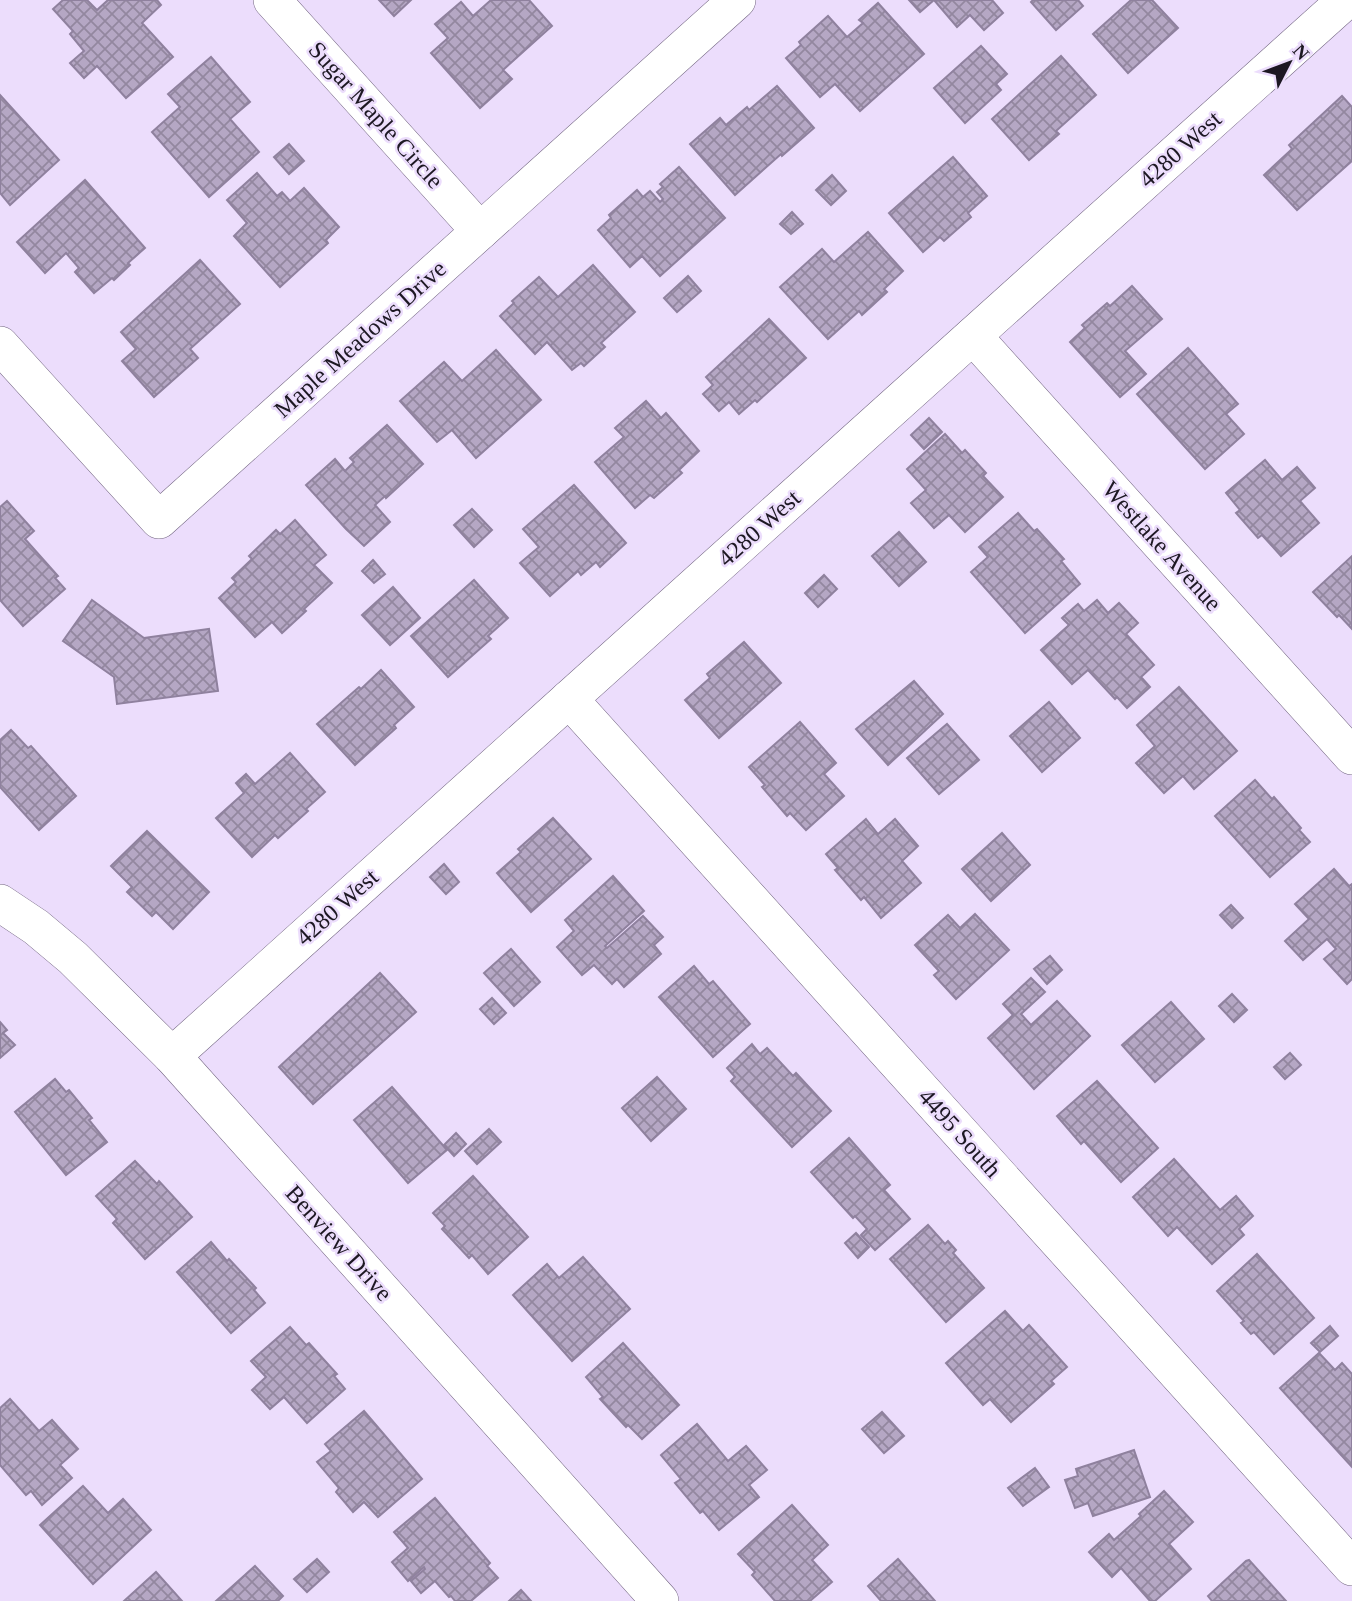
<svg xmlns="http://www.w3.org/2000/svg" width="1352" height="1601" font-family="Georgia,serif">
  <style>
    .building { fill: url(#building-cross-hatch); stroke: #8f819e; stroke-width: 2 }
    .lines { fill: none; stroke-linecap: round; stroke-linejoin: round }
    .street-casing { stroke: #726580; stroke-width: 38 }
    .street { stroke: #fff; stroke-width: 37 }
    .labels { text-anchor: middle; stroke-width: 5; stroke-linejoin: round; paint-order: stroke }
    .street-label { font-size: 24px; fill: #1d1823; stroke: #ecddfc }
  </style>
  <defs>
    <pattern id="building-cross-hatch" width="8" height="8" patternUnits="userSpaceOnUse" patternTransform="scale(1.75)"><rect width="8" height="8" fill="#b5a7c4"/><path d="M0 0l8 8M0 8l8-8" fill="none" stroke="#93879f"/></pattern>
  </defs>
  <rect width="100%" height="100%" fill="#ecddfc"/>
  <g class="building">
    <polygon points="63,0 87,0 97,10 108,0 157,0 161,5 142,23 173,57 126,98 97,66 84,78 70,63 84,51 70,34 73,31 53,9"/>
    <polygon points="379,0 411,0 394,16"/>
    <polygon points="491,0 529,0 552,26 503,70 512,79 480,108 431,53 448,38 435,24 461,2 473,16"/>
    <polygon points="909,0 992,0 1003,13 984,30 970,15 957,27 934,0 920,12"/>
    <polygon points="1033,0 1078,0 1083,6 1056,30 1031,2"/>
    <polygon points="1131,0 1152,0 1178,28 1128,73 1093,34"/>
    <polygon points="878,3 924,54 860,111 835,84 820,97 786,58 801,45 799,42 828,16 847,37 863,23 859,20"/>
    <polygon points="981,46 1007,74 996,84 1001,90 965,123 934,88"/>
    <polygon points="1061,56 1096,95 1056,131 1059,134 1029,160 992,119"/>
    <polygon points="211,57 250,102 230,119 259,152 209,197 152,132 180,107 168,94"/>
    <polygon points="777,86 814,128 782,156 781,154 735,195 690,144 720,118 726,125 747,107 749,110"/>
    <polygon points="0,95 59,160 10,205 0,193"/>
    <polygon points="1342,96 1352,107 1352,161 1297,210 1264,175 1292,149 1289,145"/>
    <polygon points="289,144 304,161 289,174 274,157"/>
    <polygon points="953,157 987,196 968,213 971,217 944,241 940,237 923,252 889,213"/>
    <polygon points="679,167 725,218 660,276 642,256 630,267 598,230 611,218 609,215 637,190 643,197 650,191 660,202 663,199 657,192 663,187 660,184"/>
    <polygon points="257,173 277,196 282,192 290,201 304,188 339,227 326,240 328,243 280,287 234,236 247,223 227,200"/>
    <polygon points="832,175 846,191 831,205 816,190"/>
    <polygon points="85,180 145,248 128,263 130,265 114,280 112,278 94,293 75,272 79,268 66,253 45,273 17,242"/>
    <polygon points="792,212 803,224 791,234 780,224"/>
    <polygon points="868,232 903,271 884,289 887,292 862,315 859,311 828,339 780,287 822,249 834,262"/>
    <polygon points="200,260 240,304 190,349 198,358 154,397 122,361 136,349 121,332"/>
    <polygon points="593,265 635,312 601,343 605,347 584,366 581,363 572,370 547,342 535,354 500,316 514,303 512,301 539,277 558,297"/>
    <polygon points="688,276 701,291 677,312 664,298"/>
    <polygon points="1132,286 1162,319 1125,351 1146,374 1120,397 1070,342 1085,328 1082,325 1107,303 1110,306"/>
    <polygon points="769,319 806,358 757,402 755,400 739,414 729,402 719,411 703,394 713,385 706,377"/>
    <polygon points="1188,348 1238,404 1226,414 1244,434 1205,469 1137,394"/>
    <polygon points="496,350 541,400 476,458 452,430 437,442 400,401 444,362 462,381"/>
    <polygon points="646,401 661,418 666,413 699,451 679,470 682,473 654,498 650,495 635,508 595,462 624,437 615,428"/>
    <polygon points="929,418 942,432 924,449 911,435"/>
    <polygon points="387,425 423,464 386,498 385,496 375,505 390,522 364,546 346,529 306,485 335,459 345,471 354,462 350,458"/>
    <polygon points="945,434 962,453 965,450 986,473 983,476 1003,497 965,532 949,515 934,528 911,503 926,490 907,469"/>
    <polygon points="1265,460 1282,480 1297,467 1315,488 1300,501 1319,523 1281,556 1262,535 1258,538 1236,513 1240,510 1226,493"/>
    <polygon points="574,485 626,543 600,567 596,562 581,575 578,571 550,596 520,563 539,547 523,529"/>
    <polygon points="7,501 34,531 25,539 58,576 55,578 65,589 23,626 0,600 0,507"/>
    <polygon points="472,509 492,530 474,547 454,525"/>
    <polygon points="1018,513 1034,531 1037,529 1064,559 1061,561 1080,584 1025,633 971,572 988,557 979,547"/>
    <polygon points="295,520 326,555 314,565 332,583 304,609 306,611 282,633 272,622 255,637 219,598 236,582 232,578 252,559 249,556 276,530 280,534"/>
    <polygon points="899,532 926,562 899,586 872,556"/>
    <polygon points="1352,556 1352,629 1339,615 1337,617 1313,592"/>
    <polygon points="373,560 385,574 374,583 362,571"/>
    <polygon points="824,575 837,589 818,607 805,593"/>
    <polygon points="474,580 508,618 488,636 491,639 448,677 411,636"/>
    <polygon points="393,587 420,618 390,645 362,615"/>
    <polygon points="92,600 144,638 209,629 218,691 117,704 114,677 63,641"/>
    <polygon points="1097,600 1108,613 1119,603 1138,623 1126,634 1154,665 1141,677 1150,687 1127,708 1117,697 1115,699 1088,670 1072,684 1041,650 1069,625 1062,618 1078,604 1084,611"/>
    <polygon points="744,642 781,683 719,738 685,700 710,678 707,674"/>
    <polygon points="381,670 414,707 394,725 396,728 355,765 317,724 359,687 361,689"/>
    <polygon points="914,681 943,714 888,765 856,729"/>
    <polygon points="1179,687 1237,751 1194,789 1183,776 1164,793 1136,763 1155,746 1137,725"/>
    <polygon points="1049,702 1080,738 1042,772 1010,736"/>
    <polygon points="800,722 836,763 824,774 844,796 806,830 790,813 787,816 762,787 765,785 749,767"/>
    <polygon points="947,724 979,760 939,794 907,758"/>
    <polygon points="11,730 28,748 31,746 76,796 39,830 0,787 0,740"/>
    <polygon points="290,753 325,792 306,809 308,811 278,838 275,835 252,857 216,818 244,793 236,783 246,774 255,784"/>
    <polygon points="1255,780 1272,799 1274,797 1301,828 1299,830 1310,842 1270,877 1215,816"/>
    <polygon points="553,818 591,859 531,912 497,873 521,852 518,849"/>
    <polygon points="866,819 878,834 895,819 918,846 902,861 921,883 881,918 864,897 861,900 835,870 838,868 826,854"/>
    <polygon points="147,831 209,892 173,929 156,912 152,916 127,892 132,887 111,866"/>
    <polygon points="1002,833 1030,865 991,901 962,869"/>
    <polygon points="444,864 459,882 446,894 430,877"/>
    <polygon points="1334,869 1349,886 1352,884 1352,979 1347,984 1324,959 1336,949 1327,939 1303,960 1285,941 1309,919 1295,904"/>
    <polygon points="613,876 644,911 605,946 607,948 643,916 663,937 654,945 661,954 624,987 617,979 612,984 594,965 582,975 557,947 574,931 565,920"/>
    <polygon points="1231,905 1243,918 1232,928 1220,915"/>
    <polygon points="975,914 1009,950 956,999 934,975 939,971 915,945 948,915 960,928"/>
    <polygon points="511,949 540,982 514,1006 484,973"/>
    <polygon points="1050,956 1062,970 1047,984 1034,969"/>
    <polygon points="694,966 709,984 713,981 750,1024 713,1057 659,997"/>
    <polygon points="380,973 416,1012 313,1104 279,1067"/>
    <polygon points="1031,978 1045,992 1021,1014 1031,1025 1057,1001 1090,1036 1034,1089 988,1038 1013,1015 1003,1004"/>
    <polygon points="1232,994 1247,1010 1234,1022 1219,1006"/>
    <polygon points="492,998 506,1013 494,1024 480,1009"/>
    <polygon points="1171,1002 1204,1039 1155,1082 1122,1045"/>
    <polygon points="0,1022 7,1030 3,1033 15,1045 0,1058"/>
    <polygon points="752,1044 760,1054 767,1048 793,1076 796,1073 831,1111 792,1147 731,1081 735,1077 727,1068"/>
    <polygon points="1290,1053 1301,1065 1285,1079 1274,1067"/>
    <polygon points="657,1077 686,1109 651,1141 622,1108"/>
    <polygon points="55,1079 66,1092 69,1090 92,1118 89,1120 107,1142 66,1175 15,1112"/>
    <polygon points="1097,1081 1158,1148 1121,1182 1084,1141 1081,1144 1057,1116"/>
    <polygon points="392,1087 447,1150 408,1183 354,1120"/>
    <polygon points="489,1129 501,1142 477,1164 465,1151"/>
    <polygon points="456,1133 466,1144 454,1156 444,1145"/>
    <polygon points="849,1138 890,1185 884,1190 910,1219 875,1250 861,1235 867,1229 855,1216 853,1218 811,1172"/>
    <polygon points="1174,1159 1220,1210 1236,1196 1253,1216 1239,1229 1244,1235 1212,1264 1177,1227 1168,1236 1133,1197"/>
    <polygon points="135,1161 157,1184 159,1181 192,1217 145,1259 113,1223 117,1219 96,1196"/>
    <polygon points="473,1176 528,1237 488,1274 472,1255 469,1258 442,1229 445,1226 433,1213"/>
    <polygon points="928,1225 945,1244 948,1241 956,1250 953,1253 984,1288 946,1322 890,1259"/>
    <polygon points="856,1233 869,1247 858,1258 845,1243"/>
    <polygon points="211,1242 227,1261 229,1259 256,1288 254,1290 265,1303 231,1333 177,1272"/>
    <polygon points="1257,1254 1314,1318 1274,1354 1254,1332 1251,1334 1241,1323 1244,1321 1217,1291"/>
    <polygon points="583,1257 630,1309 572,1361 513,1295 547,1264 559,1278"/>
    <polygon points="1005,1311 1023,1331 1029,1325 1067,1367 1051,1381 1054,1384 1011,1422 990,1399 983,1405 946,1363"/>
    <polygon points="1330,1326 1338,1336 1320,1352 1311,1343"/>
    <polygon points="290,1327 306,1345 309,1343 337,1374 334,1376 345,1389 307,1423 284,1397 270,1409 252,1390 266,1377 251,1361"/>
    <polygon points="623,1343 679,1405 642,1439 628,1425 626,1427 600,1399 603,1397 586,1377"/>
    <polygon points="1319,1353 1335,1370 1342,1363 1352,1374 1352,1467 1280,1388"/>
    <polygon points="10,1399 39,1431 52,1420 78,1449 60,1465 72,1478 42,1505 31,1491 26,1495 0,1465 0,1408"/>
    <polygon points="364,1411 422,1479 378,1517 364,1502 353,1512 336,1492 339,1488 317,1462 331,1451 325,1444"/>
    <polygon points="882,1412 904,1436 884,1453 862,1429"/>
    <polygon points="697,1424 728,1461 746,1446 767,1470 749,1485 759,1497 719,1530 703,1511 700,1513 675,1483 681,1479 661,1455"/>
    <polygon points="1134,1450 1150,1497 1093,1516 1088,1503 1075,1508 1065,1480 1078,1476 1076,1469"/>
    <polygon points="1035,1468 1049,1487 1023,1506 1008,1488"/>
    <polygon points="83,1486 108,1513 123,1499 151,1530 93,1584 40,1525"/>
    <polygon points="1164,1491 1193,1522 1169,1544 1191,1569 1155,1601 1150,1601 1121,1568 1112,1577 1089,1552 1109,1534 1114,1540 1141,1516 1139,1514"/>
    <polygon points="435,1498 490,1563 487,1566 498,1578 471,1601 455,1601 451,1596 449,1597 435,1581 421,1593 411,1581 425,1569 424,1567 408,1581 392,1562 408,1548 394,1532"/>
    <polygon points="792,1505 828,1545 812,1560 832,1582 810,1601 775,1601 752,1575 755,1572 738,1554"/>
    <polygon points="317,1559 329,1572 307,1592 294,1579"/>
    <polygon points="898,1559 935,1601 881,1601 868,1586"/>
    <polygon points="1249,1560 1286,1601 1212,1601 1208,1596 1246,1561"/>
    <polygon points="255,1566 283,1596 278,1601 216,1601"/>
    <polygon points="156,1572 182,1601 124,1601"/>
    <polygon points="521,1590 531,1601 509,1601"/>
  </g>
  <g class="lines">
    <defs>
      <g id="street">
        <polyline points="272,0 480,231"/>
        <polyline points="973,336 1352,756"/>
        <polyline points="0,345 159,520 737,0"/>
        <polyline points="569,699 1352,1567"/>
        <polyline points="0,903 36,927 73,958 172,1056 660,1601"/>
        <polyline points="172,1056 1346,0"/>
      </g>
    </defs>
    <use href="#street" class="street-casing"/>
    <use href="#street" class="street"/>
  </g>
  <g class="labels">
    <g class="street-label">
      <text transform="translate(376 115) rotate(48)" y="8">Sugar Maple Circle</text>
      <text transform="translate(1180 149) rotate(-42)" y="8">4280 West</text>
      <text transform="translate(360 339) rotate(-42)" y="8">Maple Meadows Drive</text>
      <text transform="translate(759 528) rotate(-42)" y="8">4280 West</text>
      <text transform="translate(1162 546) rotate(48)" y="8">Westlake Avenue</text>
      <text transform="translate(337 907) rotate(-42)" y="8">4280 West</text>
      <text transform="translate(960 1133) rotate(48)" y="8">4495 South</text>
      <text transform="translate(339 1243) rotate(48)" y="8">Benview Drive</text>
    </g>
  </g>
  <g transform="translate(1289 63) rotate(48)" stroke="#ecddfc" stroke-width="5" paint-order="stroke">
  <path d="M0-5L12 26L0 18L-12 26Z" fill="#1d1823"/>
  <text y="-10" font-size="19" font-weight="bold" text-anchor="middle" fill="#1d1823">N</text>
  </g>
</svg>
